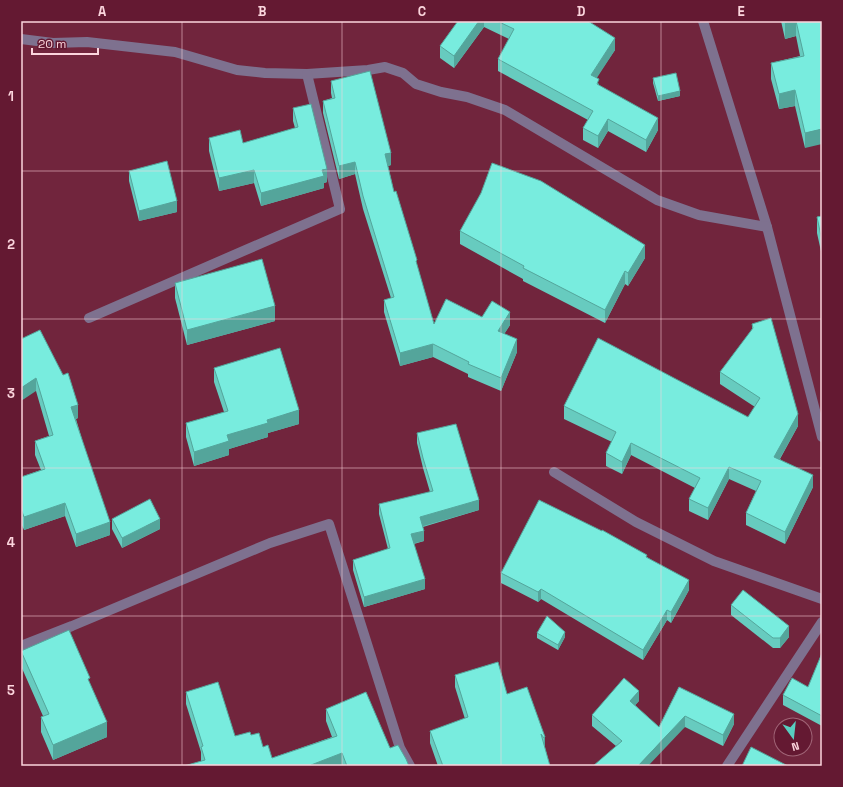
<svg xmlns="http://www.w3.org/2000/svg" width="843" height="787" font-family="'Space Grotesk',sans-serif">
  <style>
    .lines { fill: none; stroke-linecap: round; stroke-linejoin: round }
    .minor { stroke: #7e718f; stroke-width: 10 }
    .wall { fill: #67cbbf }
    .shaded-wall { fill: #54a59b }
    .building { fill: #78ecde; stroke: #54a59b }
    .grid { fill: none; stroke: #fbd5dd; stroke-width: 1; stroke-opacity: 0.55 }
    .neatline { fill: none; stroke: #fbd5dd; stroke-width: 1.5 }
    .grid-label { font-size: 13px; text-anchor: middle; font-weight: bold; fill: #fbd5dd }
  </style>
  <rect width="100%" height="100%" fill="#71253d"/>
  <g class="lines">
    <g class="minor">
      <polyline points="703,21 767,227 822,437"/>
      <polyline points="21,39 53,43 87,42 175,52 237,70 265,73 307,74 368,70 385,67 403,73 416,84 441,92 467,97 505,110 657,200 699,215 767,227"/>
      <polyline points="89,318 340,209 307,74"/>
      <polyline points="554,472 636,522 714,561 822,599"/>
      <polyline points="21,646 72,626 270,543 329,524 400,748 410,766"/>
      <polyline points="727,766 822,622"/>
    </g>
  </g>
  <g class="wall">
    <polygon points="458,21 588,21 615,50 596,78 599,85 658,130 646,152 608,131 598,148 583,140 583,128 588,120 498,71 498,59 509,39 484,27 454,68 440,58 440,46"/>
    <polygon points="781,21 822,21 805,148 795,106 779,109 771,79 771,63 800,56 796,36 785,39"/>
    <polygon points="653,78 680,96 658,101 653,83"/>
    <polygon points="331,81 391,165 388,166 394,192 417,266 434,324 482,317 510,325 504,334 517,352 501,391 468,377 468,374 433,357 400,366 384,312 384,300 391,298 363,209 355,174 339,179 323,113 323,101 332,98 331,93"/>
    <polygon points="293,108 327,182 324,183 324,188 261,206 254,183 219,191 209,151 209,138 243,143 295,128 293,121"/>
    <polygon points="129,171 177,212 139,221 129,181"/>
    <polygon points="822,216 822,256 817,233 817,217"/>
    <polygon points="460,231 645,258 628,286 625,284 605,323 523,281 523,279 460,244"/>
    <polygon points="175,283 275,321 187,345 175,298"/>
    <polygon points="752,324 798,426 780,459 813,487 785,544 746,525 746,513 756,491 729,479 708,520 689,511 689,499 695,488 631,455 622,474 606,466 606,453 612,442 564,419 564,406 748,417 755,407 720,384 720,372 752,330"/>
    <polygon points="21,339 78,418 76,419 110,535 76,547 65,516 24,530 21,523 21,477 41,470 35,455 35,441 49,436"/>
    <polygon points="214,368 299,424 268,433 268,437 229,449 229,455 194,466 186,437 186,423 224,412 214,382"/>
    <polygon points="417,433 479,510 423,527 424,541 414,544 425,589 364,607 353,570 353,560 388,549 379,514 379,504 430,492 423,468 417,443"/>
    <polygon points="112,519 160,529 122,548 112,529"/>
    <polygon points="647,557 689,590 671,623 667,620 643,660 541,599 538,602 501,583 501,573"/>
    <polygon points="731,605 789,637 780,648 773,648 731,615"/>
    <polygon points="537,633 565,637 558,650 537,638"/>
    <polygon points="21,651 90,684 107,737 53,760 41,732 41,717 43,716 21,666"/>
    <polygon points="822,653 822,726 783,705 783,695 808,687"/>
    <polygon points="455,675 507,694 545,737 545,748 550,766 438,766 430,743 430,731 465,719 455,687"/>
    <polygon points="679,687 734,724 723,746 685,727 616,746 592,726 592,715 639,701 635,705 659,727"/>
    <polygon points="186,692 235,736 251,735 263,747 272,758 332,737 326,721 326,709 390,748 409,766 342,766 201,761 201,752 186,704"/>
  </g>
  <g class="shaded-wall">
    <polygon points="479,21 484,21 484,27 454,68 454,56"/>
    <polygon points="796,21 796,36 785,39 785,23"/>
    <polygon points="615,38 615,50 591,87 591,75"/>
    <polygon points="795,90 795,106 779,109 779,94"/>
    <polygon points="680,91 680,96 658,101 658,96"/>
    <polygon points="658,118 658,130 646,152 646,140"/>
    <polygon points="608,119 608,131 598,148 598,136"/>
    <polygon points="822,129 822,144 805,148 805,133"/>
    <polygon points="391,153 391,165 385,167 385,154"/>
    <polygon points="355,162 355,174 339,179 339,166"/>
    <polygon points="327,169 327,182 324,183 324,188 261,206 261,193"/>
    <polygon points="254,170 254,183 219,191 219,178"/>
    <polygon points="177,201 177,212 139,221 139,211"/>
    <polygon points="645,245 645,258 628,286 628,273"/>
    <polygon points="625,271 625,284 605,323 605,310"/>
    <polygon points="275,306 275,321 187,345 187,330"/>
    <polygon points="510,312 510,325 498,344 498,331"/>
    <polygon points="517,339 517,352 501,391 501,378"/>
    <polygon points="433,344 433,357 400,366 400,353"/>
    <polygon points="36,378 36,391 21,401 21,388"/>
    <polygon points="78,405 78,418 71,420 71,407"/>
    <polygon points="299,410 299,424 268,433 268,437 229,449 229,455 194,466 194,452 227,435 267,420"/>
    <polygon points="798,414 798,426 774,469 774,457"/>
    <polygon points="631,443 631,455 622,474 622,462"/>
    <polygon points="729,467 729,479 708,520 708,508"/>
    <polygon points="813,475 813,487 785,544 785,532"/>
    <polygon points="479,500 479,510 420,527 420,517"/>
    <polygon points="65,503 65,516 24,530 24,517"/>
    <polygon points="160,519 160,529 122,548 122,538"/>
    <polygon points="110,522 110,535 76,547 76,534"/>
    <polygon points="424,531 424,541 411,544 411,534"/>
    <polygon points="425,579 425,589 364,607 364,597"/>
    <polygon points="689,580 689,590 671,623 671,612"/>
    <polygon points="541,589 541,599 538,602 538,592"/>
    <polygon points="667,610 667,620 643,660 643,650"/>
    <polygon points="789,626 789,637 780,648 780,638"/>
    <polygon points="565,632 565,637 558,650 558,645"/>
    <polygon points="639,691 639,701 630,711 630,701"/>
    <polygon points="734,714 734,724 723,746 723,735"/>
    <polygon points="685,716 685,727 648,766 638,766"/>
    <polygon points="107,722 107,737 53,760 53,745"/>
    <polygon points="545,737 545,749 544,750 544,738"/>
    <polygon points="342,753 342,766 311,766 311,765"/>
  </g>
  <g class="building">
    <polygon points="458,21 479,21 454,56 440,46"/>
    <polygon points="497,21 588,21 615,38 591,75 599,79 597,84 658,118 646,140 608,119 598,136 583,128 593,111 498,59 514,29"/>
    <polygon points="784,21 795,21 785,23"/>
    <polygon points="796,21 822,21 822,129 805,133 795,90 779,94 771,63 804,56"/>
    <polygon points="370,71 391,153 385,154 394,192 396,191 417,260 416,261 434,324 446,299 482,317 492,301 510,312 498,331 517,339 501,378 468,364 469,362 433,344 400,353 384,300 394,297 363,196 355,162 339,166 323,101 335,98 331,81"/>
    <polygon points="676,73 680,91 658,96 653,78"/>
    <polygon points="311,104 327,169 322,170 324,176 261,193 254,170 219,178 209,138 240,130 243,143 298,127 293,108"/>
    <polygon points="167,161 177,201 139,211 129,171"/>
    <polygon points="492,163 541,181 645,245 628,273 625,271 605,310 523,268 524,266 460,231 481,193"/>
    <polygon points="822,216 822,241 817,217"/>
    <polygon points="262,259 275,306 187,330 175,283"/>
    <polygon points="771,318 798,414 774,457 813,475 785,532 746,513 761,481 729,467 708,508 689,499 700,478 631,443 622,462 606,453 616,432 564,406 598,338 748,417 760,398 720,372 753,328 752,324"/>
    <polygon points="40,330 63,375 68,373 78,405 71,407 110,522 76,534 65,503 24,517 21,509 21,477 45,469 35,441 53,435 36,378 21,388 21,339"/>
    <polygon points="280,348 299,410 267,420 268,423 227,435 229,441 194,452 186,423 228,411 214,368"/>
    <polygon points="456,424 479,500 420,517 424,531 411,534 425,579 364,597 353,560 390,548 379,504 433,491 423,458 417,433"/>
    <polygon points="150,499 160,519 122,538 112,519"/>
    <polygon points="539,500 602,531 602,530 647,555 646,557 689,580 671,612 667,610 643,650 541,589 538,592 501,573"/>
    <polygon points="743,590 789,626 780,638 773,638 731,605"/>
    <polygon points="547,616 565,632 558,645 537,633"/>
    <polygon points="69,630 90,678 88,679 107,722 53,745 41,717 49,714 21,651"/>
    <polygon points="822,653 822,716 783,695 792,678 808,687"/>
    <polygon points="498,662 507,694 527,687 545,737 544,738 541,734 550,766 443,766 430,731 468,717 455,675"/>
    <polygon points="624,678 639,691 630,701 659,727 679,687 734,714 723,735 685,716 638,766 593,766 622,741 592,715"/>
    <polygon points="218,682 235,736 250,732 251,735 259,733 263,747 268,745 272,758 337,736 326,709 366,692 390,748 398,745 406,759 409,766 347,766 342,753 311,765 311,766 184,766 205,760 201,747 203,746 186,692"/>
    <polygon points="751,747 788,766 742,766"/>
  </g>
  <path class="grid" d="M182 21V766M342 21V766M501 21V766M661 21V766M21 171H822M21 319H822M21 468H822M21 616H822"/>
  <rect width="843" height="787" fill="none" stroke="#641932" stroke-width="44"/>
  <g transform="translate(793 737) rotate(165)"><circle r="19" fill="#641932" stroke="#a06476"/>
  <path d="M0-3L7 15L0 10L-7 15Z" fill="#58cec0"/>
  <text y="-6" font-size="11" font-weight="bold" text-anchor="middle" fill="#fbd5dd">N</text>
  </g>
  <path d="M32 48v6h66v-6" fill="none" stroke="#fbd5dd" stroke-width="2"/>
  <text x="38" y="48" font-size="12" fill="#fbd5dd" stroke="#641932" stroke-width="3" paint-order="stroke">20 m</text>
  <rect x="22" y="22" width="799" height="743" class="neatline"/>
  <g class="grid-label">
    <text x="102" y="16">A</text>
    <text x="262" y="16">B</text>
    <text x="422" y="16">C</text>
    <text x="581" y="16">D</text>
    <text x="741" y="16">E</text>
    <text x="11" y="101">1</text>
    <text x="11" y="249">2</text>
    <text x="11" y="398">3</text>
    <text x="11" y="547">4</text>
    <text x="11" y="695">5</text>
  </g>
</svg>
